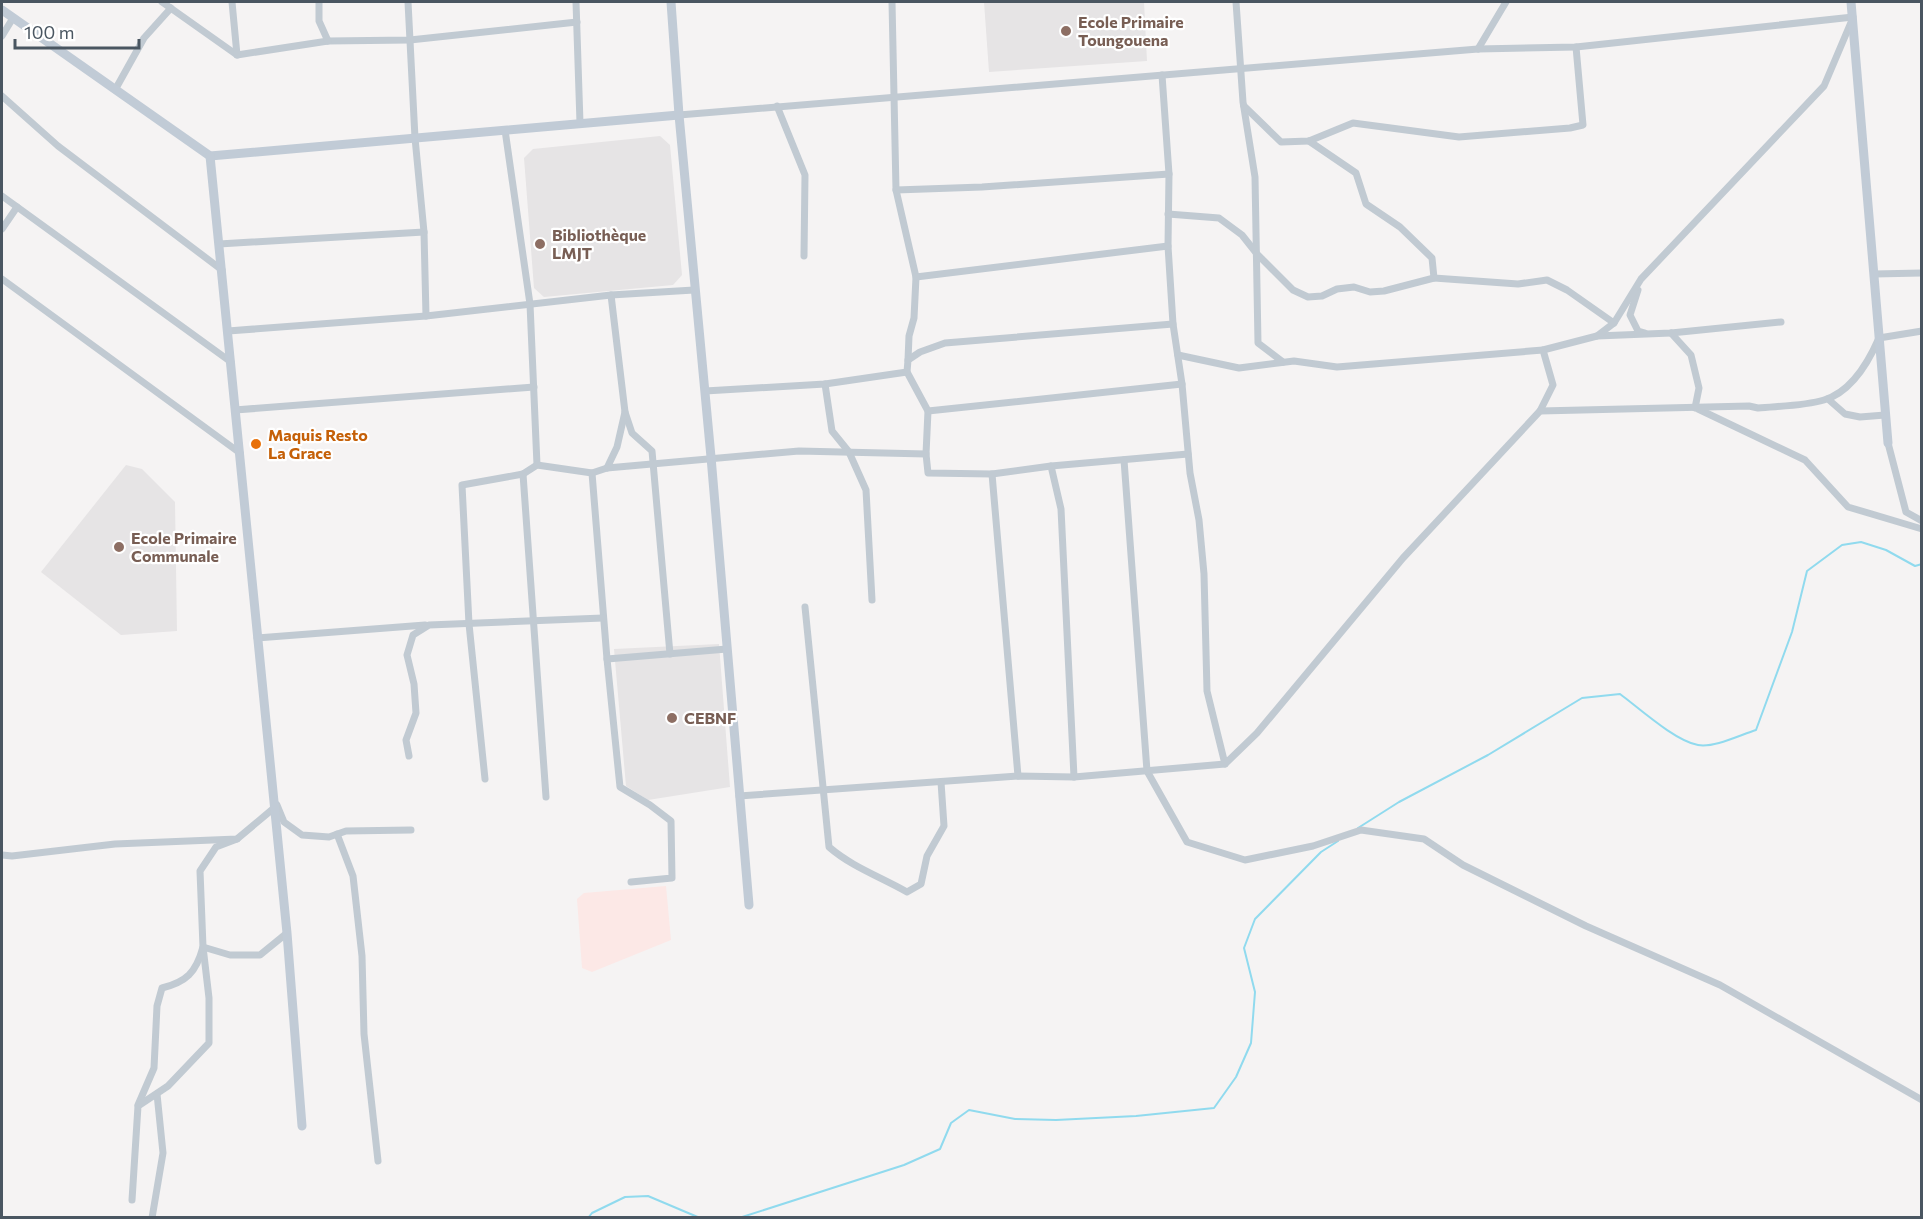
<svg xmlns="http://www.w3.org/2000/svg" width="1923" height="1219" font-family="Commissioner,sans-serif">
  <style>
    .education { fill: #e6e4e5 }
    .medical { fill: #fce8e6 }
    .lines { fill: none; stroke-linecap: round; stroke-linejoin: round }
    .stream { stroke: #90daee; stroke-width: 2 }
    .street { stroke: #c1cad2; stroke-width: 7 }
    .secondary { stroke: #c1cbd6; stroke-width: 9 }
    .education-dot { fill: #8d6e63; stroke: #fff; stroke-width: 2 }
    .food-dot { fill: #e8710a; stroke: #fff; stroke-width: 2 }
    .labels { text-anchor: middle; stroke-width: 4.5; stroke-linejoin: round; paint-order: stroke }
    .education-label { font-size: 16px; font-weight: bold; fill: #785e54; stroke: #fff; text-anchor: start }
    .food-label { font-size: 16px; font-weight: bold; fill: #c56008; stroke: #fff; text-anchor: start }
  </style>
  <rect width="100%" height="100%" fill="#f5f3f3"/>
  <g class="education">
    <polygon points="984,2 1144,2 1147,61 989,72"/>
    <polygon points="660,136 670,145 682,275 673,285 544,297 534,288 524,158 533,149"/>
    <polygon points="126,465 142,469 175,502 177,631 121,635 41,572"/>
    <polygon points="719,644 730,787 648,800 626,786 614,649"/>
  </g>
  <polygon class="medical" points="666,886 671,940 592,972 582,968 577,899 584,893"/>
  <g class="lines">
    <g class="stream">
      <path d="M1358 828 1399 802 1488 755 1582 698 1620 694C1639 708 1675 741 1698 745 1714 748 1740 735 1756 730L1792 632 1807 571 1842 545 1861 542 1886 550 1915 566 1922 564"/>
      <polyline points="588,1218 592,1213 625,1197 648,1196 700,1218"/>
      <polyline points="739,1218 904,1165 940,1149 951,1123 969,1110 1015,1119 1056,1120 1136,1116 1214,1108 1236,1077 1251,1043 1255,992 1244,948 1255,919 1321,852 1338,841"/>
    </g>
    <g class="street">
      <polyline points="162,2 237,55 328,41 410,40 577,22"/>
      <polyline points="232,2 237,55"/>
      <polyline points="319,2 319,21 328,41"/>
      <polyline points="408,2 415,138 424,232 426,316"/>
      <polyline points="576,2 580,123"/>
      <polyline points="892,2 896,190 916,277 914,318 909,336 908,360"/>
      <polyline points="1236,2 1243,102 1255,177 1258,343 1283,362"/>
      <polyline points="2,36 13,18"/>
      <polyline points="1478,49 1506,2"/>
      <polyline points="1162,75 1169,174 1168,246 1173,324 1182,384 1190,473 1199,520 1204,574 1207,691 1225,764"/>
      <polyline points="115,90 144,38 171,8"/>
      <polyline points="2,96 58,146 222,270"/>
      <polyline points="777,106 805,175 804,256"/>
      <polyline points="1244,106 1281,142 1309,141 1353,123 1459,137 1570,128 1583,125 1576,47"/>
      <polyline points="679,115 1478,49 1576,47 1853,17"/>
      <polyline points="505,130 530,304 537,465"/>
      <polyline points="1309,141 1356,173 1366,204 1400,227 1432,258 1434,278 1518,284 1547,280 1567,290 1614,323"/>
      <polyline points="896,190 982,187 1169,174"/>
      <polyline points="2,196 231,362"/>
      <polyline points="1168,214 1219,218 1242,235 1257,254 1293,290 1308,297 1322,296 1337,289 1354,287 1370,292 1384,291 1434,278"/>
      <polyline points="2,229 17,207"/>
      <polyline points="219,244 424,232"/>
      <polyline points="1874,274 1922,273"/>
      <polyline points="916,277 1168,246"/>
      <polyline points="2,279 240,453"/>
      <polyline points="1638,290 1630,315 1638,331 1645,333"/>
      <polyline points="1173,324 945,343 920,352 908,360 907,372 928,411 926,454 928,473 992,474 1051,466 1188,454"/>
      <polyline points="228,331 426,316 611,295 694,290"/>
      <polyline points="1671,333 1691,355 1699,388 1695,408"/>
      <polyline points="1597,336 1671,333 1781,322"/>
      <polyline points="1543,350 1597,336 1614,323 1641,279 1824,86 1852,20"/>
      <polyline points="1178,355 1239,368 1294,361 1337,367 1543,350 1553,385 1540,411"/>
      <polyline points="825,384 832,431 849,452 866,490 872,600"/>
      <polyline points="705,391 825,384 907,372"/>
      <polyline points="1828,399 1845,414 1860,417 1885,415"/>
      <polyline points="1698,409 1805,460 1848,507 1922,529"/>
      <polyline points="235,410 534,387"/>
      <polyline points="928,411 1182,384"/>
      <polyline points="625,412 632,433 652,451 670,654"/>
      <polyline points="1888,443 1906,512 1922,521"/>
      <polyline points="1124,460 1147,771 1187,842 1245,860 1313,846 1361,830 1424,839 1463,865 1586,926 1720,985 1922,1100"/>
      <polyline points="1051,466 1061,509 1074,777"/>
      <polyline points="607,468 617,447 625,412 611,295"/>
      <polyline points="592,473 607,659 620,787 650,805 671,821 672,878 631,882"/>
      <polyline points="523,474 546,797"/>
      <polyline points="992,474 1018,776"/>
      <path d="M805 607 829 847C852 867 881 877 907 892L921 884 927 856 944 826 941 782"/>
      <polyline points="257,638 425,625"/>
      <polyline points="607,659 727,649"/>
      <polyline points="409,756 406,740 416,713 414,684 407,655 413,635 429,625 603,618"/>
      <polyline points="485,779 469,624 462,485 523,474 537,465 592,473 607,468 799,451 926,454"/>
      <path d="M739 796 1018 776 1074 777 1225 764 1257 733 1403 558 1540 411 1749 406 1758 408C1779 406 1804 406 1824 400 1851 392 1869 361 1879 338L1922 331"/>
      <polyline points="277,805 284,822 302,835 329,837 346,831 411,830"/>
      <polyline points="337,834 353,876 362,956 364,1034 378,1161"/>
      <polyline points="2,855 12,856 115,844 237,839 274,808"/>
      <path d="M138 1105 154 1068 157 1006 162 988C186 982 196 973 203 947L230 955H260L287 933"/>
      <polyline points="132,1200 138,1106 168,1086 209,1043 209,998 203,947 200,871 216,847 237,839"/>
      <polyline points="152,1218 163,1153 157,1094"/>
    </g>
    <g class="secondary">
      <polyline points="671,2 679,115 711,457 749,905"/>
      <polyline points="1851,2 1888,443"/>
      <polyline points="2,10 210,156 679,115"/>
      <polyline points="210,156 287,933 302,1126"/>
    </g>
  </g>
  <g class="education-dot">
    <circle cx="1066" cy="31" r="6"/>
    <circle cx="540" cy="244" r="6"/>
    <circle cx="119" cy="547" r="6"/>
    <circle cx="672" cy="718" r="6"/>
  </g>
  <circle class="food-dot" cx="256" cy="444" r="6"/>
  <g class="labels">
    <g class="education-label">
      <text x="1078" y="28">Ecole Primaire<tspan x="1078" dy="18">Toungouena</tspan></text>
      <text x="552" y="241">Bibliothèque<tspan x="552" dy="18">LMJT</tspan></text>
      <text x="131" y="544">Ecole Primaire<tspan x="131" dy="18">Communale</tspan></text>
      <text x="684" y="724">CEBNF</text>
    </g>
    <g class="food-label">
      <text x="268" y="441">Maquis Resto<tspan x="268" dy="18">La Grace</tspan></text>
    </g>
  </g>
  <rect width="1923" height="1219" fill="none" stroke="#4a5661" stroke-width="6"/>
  <path d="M15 39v9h124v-9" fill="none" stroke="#4a5661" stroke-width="3"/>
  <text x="24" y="39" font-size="18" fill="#4a5661" stroke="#ffffff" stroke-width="4.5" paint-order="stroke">100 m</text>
</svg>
